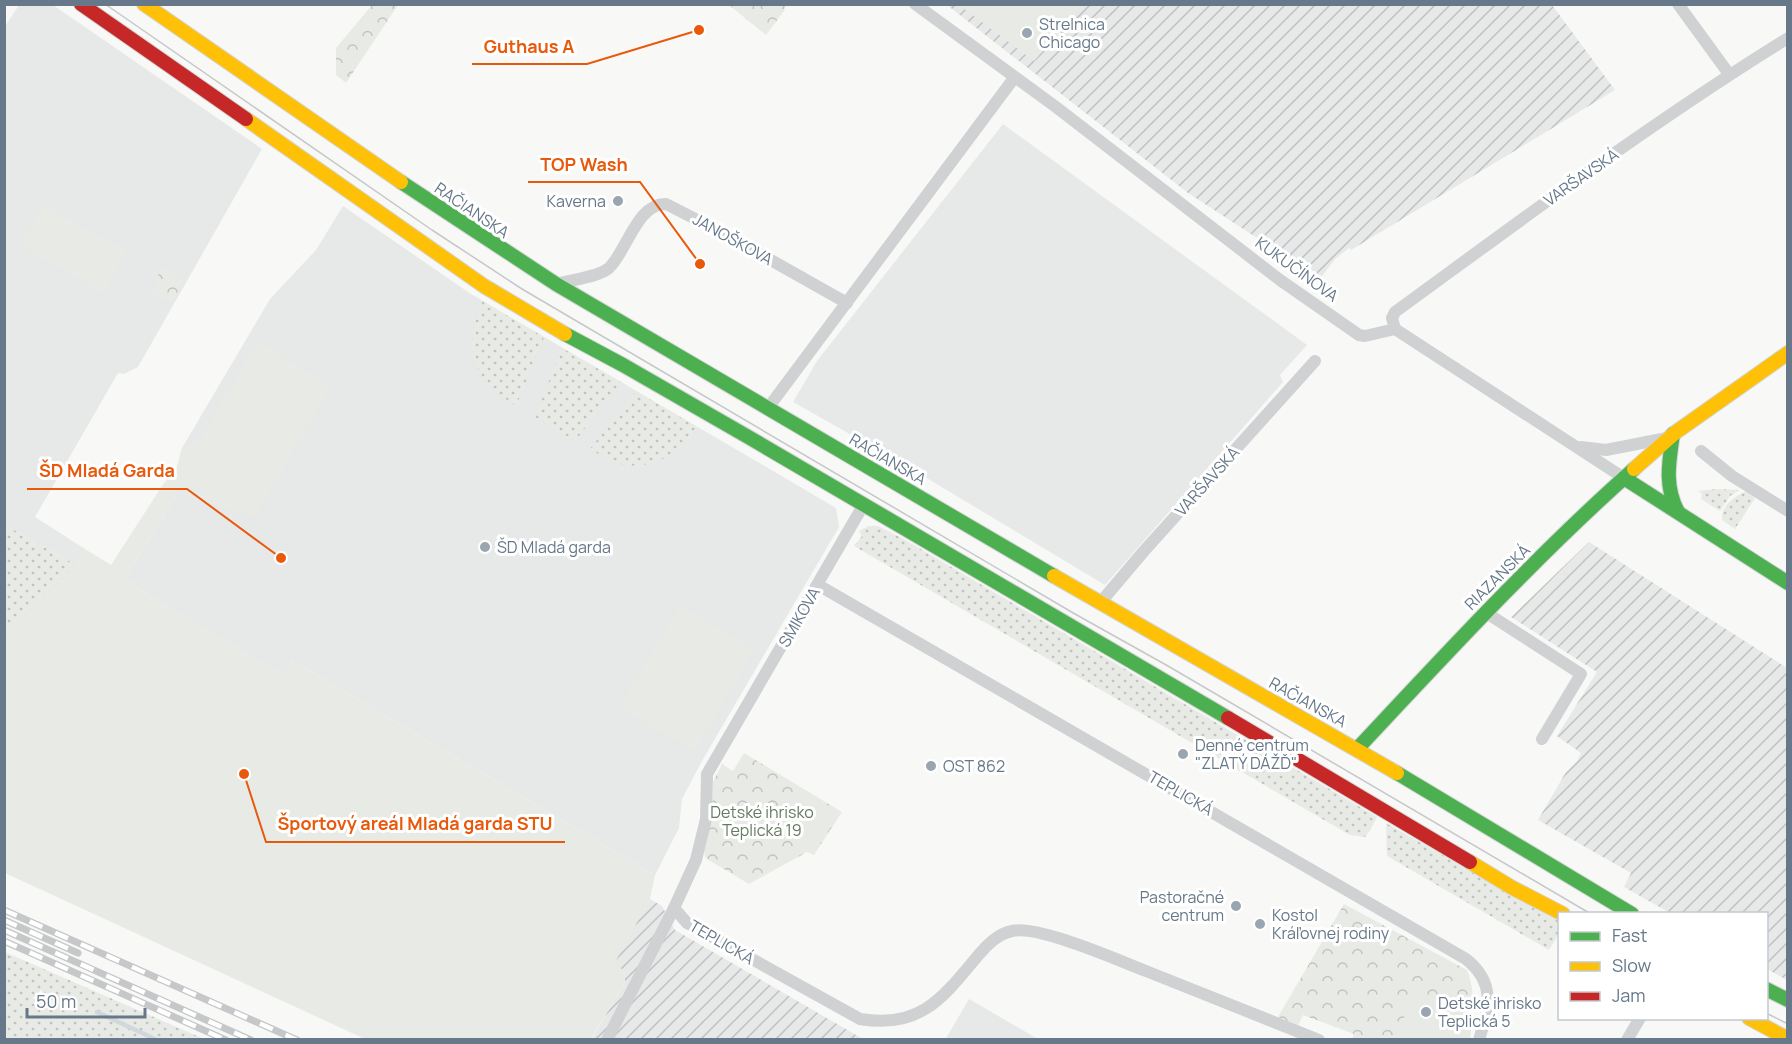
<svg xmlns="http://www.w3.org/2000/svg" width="1792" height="1044" font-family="Manrope,sans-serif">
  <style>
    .built { fill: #e7e8e8 }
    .industrial { fill: url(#industrial-furrows) }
    .grass { fill: url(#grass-dots) }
    .forest { fill: url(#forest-crowns) }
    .pitch { fill: #e8ebe5 }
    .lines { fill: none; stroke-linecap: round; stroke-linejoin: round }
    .stream { stroke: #d1d8dc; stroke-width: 4.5 }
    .fast-casing { stroke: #d3d5d6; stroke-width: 16 }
    .slow-casing { stroke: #d3d5d6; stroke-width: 16 }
    .jam-casing { stroke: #d3d5d6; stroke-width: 16 }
    .street { stroke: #d0d1d2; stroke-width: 12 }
    .fast { stroke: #4caf50; stroke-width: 14 }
    .slow { stroke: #ffc107; stroke-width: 14 }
    .jam { stroke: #c62828; stroke-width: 14 }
    .tram { stroke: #c5c7c8; stroke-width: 1.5 }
    .rail-casing { stroke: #c5c7c8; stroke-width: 7 }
    .rail { stroke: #fff; stroke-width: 4.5; stroke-dasharray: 14; stroke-linecap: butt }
    .poi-dot { fill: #99a5b0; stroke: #fff; stroke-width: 2 }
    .labels { text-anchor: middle; stroke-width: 6; stroke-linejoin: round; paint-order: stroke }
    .poi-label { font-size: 16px; fill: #667889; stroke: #fff; text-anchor: start }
    .street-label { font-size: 16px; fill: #667889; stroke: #fff }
    .park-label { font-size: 16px; fill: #657a61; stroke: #fff }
    .leader { fill: none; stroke: #e8590c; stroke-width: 2 }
    .callout-dot { fill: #e8590c; stroke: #fff; stroke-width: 2 }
    .callout-label { font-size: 18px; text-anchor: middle; font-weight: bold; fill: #e8590c; stroke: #fff; stroke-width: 6; stroke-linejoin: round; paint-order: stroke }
  </style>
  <defs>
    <pattern id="industrial-furrows" width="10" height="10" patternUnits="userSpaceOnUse" patternTransform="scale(1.5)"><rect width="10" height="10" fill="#e7e8e8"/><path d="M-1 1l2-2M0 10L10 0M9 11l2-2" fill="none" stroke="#bfc1c2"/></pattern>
    <pattern id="grass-dots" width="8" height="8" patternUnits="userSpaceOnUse" patternTransform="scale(1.5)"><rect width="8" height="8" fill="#e8ebe5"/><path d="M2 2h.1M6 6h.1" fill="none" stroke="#c0c3bf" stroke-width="1.8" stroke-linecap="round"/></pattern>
    <pattern id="forest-crowns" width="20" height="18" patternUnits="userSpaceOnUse" patternTransform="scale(1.5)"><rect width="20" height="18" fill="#e8ebe5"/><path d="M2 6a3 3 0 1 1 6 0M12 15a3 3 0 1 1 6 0" fill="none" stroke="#c0c3bf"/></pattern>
  </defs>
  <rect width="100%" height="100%" fill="#f8f8f7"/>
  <g class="built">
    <polygon points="19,5 53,5 262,149 138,367 124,374 118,373 35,517 85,549 76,565 5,525 4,28"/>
    <polygon points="1003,124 1307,345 1280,375 1283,382 1105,585 910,468 793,402 817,361"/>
    <polygon points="343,206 471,294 836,508 839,527 702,761 682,799 679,828 655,875 292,660 284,675 134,586 125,578 178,493 177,467 182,448 270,299 316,250"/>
    <polygon points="969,999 1038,1039 945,1040"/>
  </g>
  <g class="industrial">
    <polygon points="947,5 1552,5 1615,90 1351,250 1349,248 1335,259 1320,279 1188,193"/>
    <polygon points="1589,542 1787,668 1787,980 1767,969 1766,914 1670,913 1624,887 1631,873 1538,820 1566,772 1577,761 1581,753 1557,736 1597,672 1511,617"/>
    <polygon points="650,899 662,906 675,930 863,1039 591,1040 625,982 613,964"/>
  </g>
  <g class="grass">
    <path d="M482 301 544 337 516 406C471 378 463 350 482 301Z"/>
    <polygon points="562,348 621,382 575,441 535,417"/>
    <path d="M636 391 697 427C684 452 653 469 625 465 612 463 601 455 590 449Z"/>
    <polygon points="1717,489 1740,490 1730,496 1720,511 1701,499 1702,494 1698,491"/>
    <path d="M1746 491 1755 498 1735 529 1722 520C1721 505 1734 497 1746 491Z"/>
    <polygon points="5,525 76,565 5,636"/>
    <polygon points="869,526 878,526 902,538 1377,817 1371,829 1365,837 1350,835 854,546 862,536 859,531"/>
    <polygon points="1386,823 1559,921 1559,934 1549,950 1387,856"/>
    <polygon points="5,952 204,1039 5,1039"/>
  </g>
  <g class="forest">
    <polygon points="372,5 398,5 346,83 336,75 336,48"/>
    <polygon points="729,5 786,5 784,11 766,35"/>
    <polygon points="161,266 184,280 172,303 153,293"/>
    <polygon points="744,753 842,812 814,855 807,852 749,884 712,862 705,857 704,851 712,816 713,782 722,764 733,771"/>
    <path d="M1344 904 1467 970C1475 991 1474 1003 1466 1024L1471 1027 1470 1039H1352L1354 1034 1303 1015 1298 1026 1278 1017Z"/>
  </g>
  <g class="pitch">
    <polygon points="959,5 1083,5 1034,61"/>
    <polygon points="43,205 127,251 104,293 21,246"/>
    <polygon points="258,341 330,387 255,517 178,493 125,578 134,586 284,674 292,660 655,875 650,899 614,964 625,971 625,982 591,1039 365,1039 5,873 5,635 76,565 85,549 111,565 162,486 177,467 182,448 201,439"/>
    <polygon points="680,605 754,650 694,751 620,707"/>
    <polygon points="803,792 840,813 813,854 778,834"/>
    <polygon points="1415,996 1471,1027 1470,1039 1393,1039"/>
  </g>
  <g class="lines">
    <polyline class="stream" points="97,1012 157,1040"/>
    <defs>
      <g id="fast">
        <polyline points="401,182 556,284 1054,576"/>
        <polyline points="565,334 623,365 750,438 1228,718"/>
        <path d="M1673 434C1669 462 1664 486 1678 512"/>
        <polyline points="1624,478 1788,583"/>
        <path d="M1357 749C1447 653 1536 556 1634 469"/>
        <polyline points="1397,773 1632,914"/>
        <polyline points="1766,989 1788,1000"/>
      </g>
      <g id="slow">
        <polyline points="144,4 401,182"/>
        <polyline points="246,119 484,286 565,334"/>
        <polyline points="1634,469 1676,432 1788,353"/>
        <polyline points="1054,576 1397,773"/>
        <polyline points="1470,862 1511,887 1563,914"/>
        <polyline points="1749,1018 1788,1039"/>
      </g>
      <g id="jam">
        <polyline points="81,4 246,119"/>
        <polyline points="1228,718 1470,862"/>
      </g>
    </defs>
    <use href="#fast" class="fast-casing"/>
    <use href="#slow" class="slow-casing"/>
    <use href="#jam" class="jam-casing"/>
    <g class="street">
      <polyline points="915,4 1056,107 1280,280 1359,335 1365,336 1395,329 1624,478"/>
      <polyline points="1678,4 1729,74"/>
      <path d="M556 284C570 280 599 277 609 268 627 251 637 203 666 204L723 233 847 303"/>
      <path d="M1395 329 1392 318 1395 312C1524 218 1652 122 1788 38"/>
      <polyline points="768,408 1014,78"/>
      <polyline points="1581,447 1606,450 1667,438"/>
      <polyline points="1701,451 1732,476 1788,511"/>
      <path d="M818 585 1466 959C1496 983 1489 1007 1479 1040"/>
      <polyline points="1100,603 1144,551 1315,361"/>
      <polyline points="1485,612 1581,674 1542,739"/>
      <path d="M674 908 687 923 860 1019C919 1029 942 999 976 958 986 946 997 934 1012 931 1039 925 1117 960 1146 971 1204 994 1261 1017 1319 1040"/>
      <polyline points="607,1040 674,908 696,860 706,819 707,774 864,504"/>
      <polyline points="1627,1040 1640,1018"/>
    </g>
    <use href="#fast" class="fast"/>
    <use href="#slow" class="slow"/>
    <use href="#jam" class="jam"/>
    <g class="tram">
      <polyline points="105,4 432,230 522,289 1075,614 1168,666 1591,914"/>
      <polyline points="1766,1013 1788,1024"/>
    </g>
    <defs>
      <g id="rail">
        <polyline points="4,910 297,1040"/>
        <polyline points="4,920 78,953"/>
        <polyline points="4,930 251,1040"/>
        <polyline points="4,941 226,1040"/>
      </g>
    </defs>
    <use href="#rail" class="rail-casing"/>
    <use href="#rail" class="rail"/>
  </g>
  <g class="poi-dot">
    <circle cx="1027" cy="33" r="6"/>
    <circle cx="618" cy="201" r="6"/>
    <circle cx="485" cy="547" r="6"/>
    <circle cx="1183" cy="754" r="6"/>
    <circle cx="931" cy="766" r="6"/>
    <circle cx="1236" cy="906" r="6"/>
    <circle cx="1260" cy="924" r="6"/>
    <circle cx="1426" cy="1012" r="6"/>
  </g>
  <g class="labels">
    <g class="poi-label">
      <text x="1039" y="30">Strelnica<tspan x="1039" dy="18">Chicago</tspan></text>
      <text x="606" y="207" text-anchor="end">Kaverna</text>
      <text x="497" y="553">ŠD Mladá garda</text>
      <text x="1195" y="751">Denné centrum<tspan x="1195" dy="18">"ZLATÝ DÁŽĎ"</tspan></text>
      <text x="943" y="772">OST 862</text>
      <text x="1224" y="903" text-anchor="end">Pastoračné<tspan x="1224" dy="18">centrum</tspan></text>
      <text x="1272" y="921">Kostol<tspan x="1272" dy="18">Kráľovnej rodiny</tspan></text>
      <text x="1438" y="1009">Detské ihrisko<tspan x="1438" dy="18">Teplická 5</tspan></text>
    </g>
    <g class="street-label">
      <text transform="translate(1581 177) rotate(-35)" y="6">VARŠAVSKÁ</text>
      <text transform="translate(472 210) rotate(34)" y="6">RAČIANSKA</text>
      <text transform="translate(733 239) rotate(29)" y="6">JANOŠKOVA</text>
      <text transform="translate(1297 269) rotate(36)" y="6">KUKUČÍNOVA</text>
      <text transform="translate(888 459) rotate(30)" y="6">RAČIANSKA</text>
      <text transform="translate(1207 481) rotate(-48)" y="6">VARŠAVSKÁ</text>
      <text transform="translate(1497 577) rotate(-45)" y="6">RIAZANSKÁ</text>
      <text transform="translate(799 617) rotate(-60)" y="6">SMIKOVA</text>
      <text transform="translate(1308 702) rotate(29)" y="6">RAČIANSKA</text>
      <text transform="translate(1181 793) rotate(30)" y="6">TEPLICKÁ</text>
      <text transform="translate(722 942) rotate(30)" y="6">TEPLICKÁ</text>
    </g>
    <g class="park-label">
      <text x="762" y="818">Detské ihrisko<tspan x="762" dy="18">Teplická 19</tspan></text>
    </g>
  </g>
  <path class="leader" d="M699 30L587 64H472M700 264L640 182H528M281 558L187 489H27M244 774L266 842H565"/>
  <g class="callout-dot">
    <circle cx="699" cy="30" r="6"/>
    <circle cx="700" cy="264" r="6"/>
    <circle cx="281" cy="558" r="6"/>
    <circle cx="244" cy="774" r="6"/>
  </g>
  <g class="callout-label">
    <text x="529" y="53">Guthaus A</text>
    <text x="584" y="171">TOP Wash</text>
    <text x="107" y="477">ŠD Mladá Garda</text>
    <text x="415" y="830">Športový areál Mladá garda STU</text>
  </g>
  <rect width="1792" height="1044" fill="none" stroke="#667889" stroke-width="12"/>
  <rect x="1558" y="912" width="210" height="108" fill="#ffffff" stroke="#c2c9d0" stroke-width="1.5"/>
  <rect x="1570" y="932" width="30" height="9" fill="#4caf50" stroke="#c2c9d0" stroke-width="1.5"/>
  <text x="1612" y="942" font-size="18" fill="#667889">Fast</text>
  <rect x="1570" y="962" width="30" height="9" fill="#ffc107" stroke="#c2c9d0" stroke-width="1.5"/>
  <text x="1612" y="972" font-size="18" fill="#667889">Slow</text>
  <rect x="1570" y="992" width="30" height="9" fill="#c62828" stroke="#c2c9d0" stroke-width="1.5"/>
  <text x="1612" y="1002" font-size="18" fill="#667889">Jam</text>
  <path d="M27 1008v9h118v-9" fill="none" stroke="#667889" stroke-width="3"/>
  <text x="36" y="1008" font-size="18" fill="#667889" stroke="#ffffff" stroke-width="4.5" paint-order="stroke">50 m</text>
</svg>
